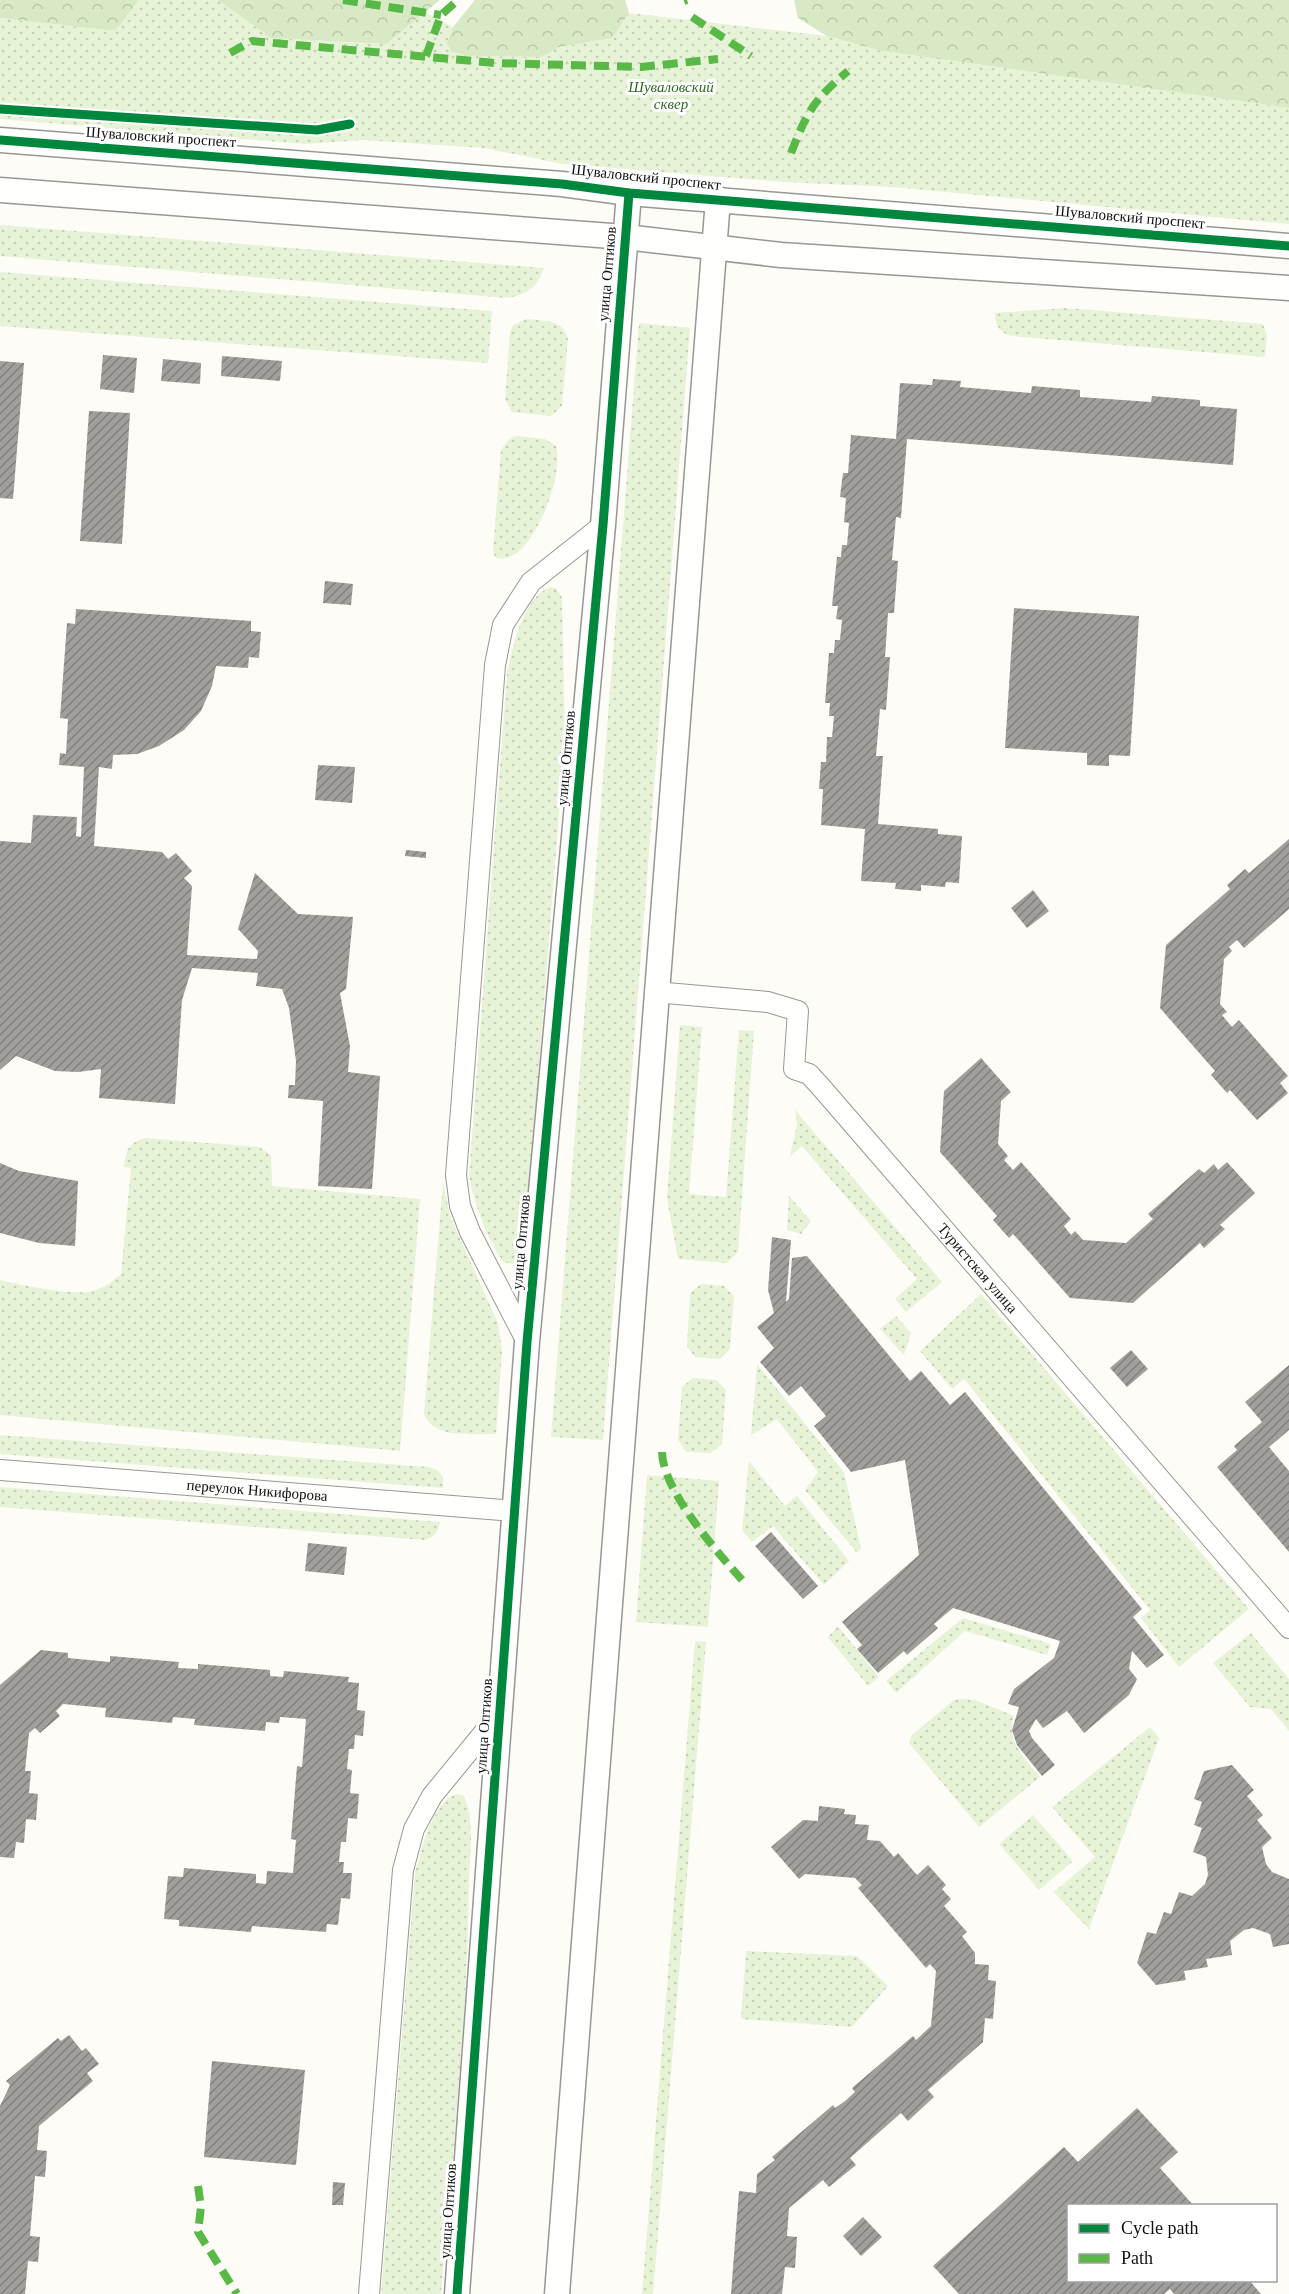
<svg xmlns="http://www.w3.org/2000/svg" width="1289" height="2294" font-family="'Times New Roman',serif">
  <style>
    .grass { fill: url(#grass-dots) }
    .forest { fill: url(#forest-crowns) }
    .building { fill: url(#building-hatch) }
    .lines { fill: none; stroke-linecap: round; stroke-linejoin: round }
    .minor-casing { stroke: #979795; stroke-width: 22 }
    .tertiary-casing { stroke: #979795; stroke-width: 27 }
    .minor { stroke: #fffffe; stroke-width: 20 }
    .tertiary { stroke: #fffffe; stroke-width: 24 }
    .quiet { stroke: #58b947; stroke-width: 8; stroke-dasharray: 15 8; stroke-linecap: butt }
    .cycleway-casing { stroke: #fff; stroke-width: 13 }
    .cycleway { stroke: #00873e; stroke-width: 9 }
    .labels { text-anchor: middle; stroke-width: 6; stroke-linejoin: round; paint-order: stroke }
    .park-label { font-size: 15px; font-style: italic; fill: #2f6b1f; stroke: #fff }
    .street-label { font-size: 15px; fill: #111; stroke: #fff }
  </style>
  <defs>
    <pattern id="grass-dots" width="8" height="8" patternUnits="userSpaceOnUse" patternTransform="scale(1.5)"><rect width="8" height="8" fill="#e7f3d7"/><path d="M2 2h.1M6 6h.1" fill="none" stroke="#c5cfb8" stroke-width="1.8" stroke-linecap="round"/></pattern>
    <pattern id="forest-crowns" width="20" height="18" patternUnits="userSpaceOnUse" patternTransform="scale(1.5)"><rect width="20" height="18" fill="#d8eac5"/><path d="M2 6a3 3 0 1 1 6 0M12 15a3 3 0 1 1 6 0" fill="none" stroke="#b8c8a8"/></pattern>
    <pattern id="building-hatch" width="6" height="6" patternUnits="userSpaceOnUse" patternTransform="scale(1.5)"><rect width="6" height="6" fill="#a19f9c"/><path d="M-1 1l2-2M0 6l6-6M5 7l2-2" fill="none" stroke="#82807e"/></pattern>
  </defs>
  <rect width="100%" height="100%" fill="#fdfcf7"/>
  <g class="grass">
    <polygon points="139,0 218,0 271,38 386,44 425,12 453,27 447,43 468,56 542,57 559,47 612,38 629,13 827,36 882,51 1289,108 1289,224 893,187 784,182 563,164 484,148 363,140 305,144 0,119 0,18 115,31"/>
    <path d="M0 225 544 268C537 288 528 294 507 298L0 256Z"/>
    <polygon points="0,272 492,311 488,363 0,326"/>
    <path d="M1066 308 1263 324 1267 336 1265 357 1011 336C998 331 996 326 995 313Z"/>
    <path d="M527 319C545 321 562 319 568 338L562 406 551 416 512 412 505 400 510 333 513 325Z"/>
    <polygon points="639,323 690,328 603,1440 551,1437"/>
    <path d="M517 436 545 439 556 446C565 475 531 568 496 558L493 552 501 450 510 438Z"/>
    <path d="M550 587 557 589 562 598 565 739 524 1253 521 1259 513 1264 503 1262C485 1234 476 1209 469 1177L507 675C512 649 522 598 550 587Z"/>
    <polygon points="680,1025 702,1027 689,1194 726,1197 739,1030 754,1031 738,1252 727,1263 678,1259 667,1199"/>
    <polygon points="795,1110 942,1282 906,1312 895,1299 917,1279 802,1146 790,1156 797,1125"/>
    <path d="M145 1138 259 1147 271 1155 272 1186 420 1199 400 1451 0 1415V1280C21 1285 73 1296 93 1291 104 1288 113 1281 121 1274L131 1168 124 1167C126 1150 128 1143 145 1138Z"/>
    <path d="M443 1182 450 1216 498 1323 502 1350 496 1434C473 1433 434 1440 424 1414Z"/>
    <polygon points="789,1196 811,1221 801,1234 787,1230"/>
    <polygon points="701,1284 724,1286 734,1296 730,1349 720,1359 695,1357 687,1346 690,1293"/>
    <polygon points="981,1294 1249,1609 1179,1667 1141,1618 1150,1610 964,1379 952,1389 920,1351"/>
    <polygon points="896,1316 911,1333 904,1355 880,1329"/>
    <polygon points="757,1364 844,1472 861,1549 857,1553 805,1490 818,1472 777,1419 751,1435"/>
    <polygon points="693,1378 716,1380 726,1390 722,1444 711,1453 686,1452 678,1440 682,1387"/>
    <polygon points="0,1435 428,1467 437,1470 443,1477 443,1488 0,1454"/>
    <polygon points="749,1461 785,1506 797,1496 849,1561 824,1585 773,1526 752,1542 742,1530"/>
    <polygon points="647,1475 719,1481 708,1627 636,1622"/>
    <path d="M0 1487 440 1522C438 1533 435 1537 424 1540L0 1507Z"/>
    <polygon points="963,1618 1051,1644 1047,1655 965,1631 896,1693 886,1681"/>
    <polygon points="838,1626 879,1677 868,1686 828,1637"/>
    <polygon points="1251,1633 1289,1679 1289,1731 1271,1709 1250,1707 1213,1663"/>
    <polygon points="695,1641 706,1642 653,2294 642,2294"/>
    <path d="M963 1699 975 1700 1014 1716C1005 1741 1026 1760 1040 1777L979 1827 909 1743 912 1735 954 1700Z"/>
    <polygon points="1150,1727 1159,1738 1089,1929 1054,1892 1095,1857 1052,1807"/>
    <path d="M456 1794 463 1795C476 1819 469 1858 469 1885 467 2022 452 2158 441 2294H381L415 1873C421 1851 432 1802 456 1794Z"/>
    <polygon points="1033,1815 1073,1861 1039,1890 999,1844"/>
    <polygon points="746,1951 857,1956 888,1986 852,2027 741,2019"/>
  </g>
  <g class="forest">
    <polygon points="0,0 139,0 115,31 0,18"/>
    <polygon points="218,0 440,0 386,44 271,38"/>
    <polygon points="475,0 625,0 629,13 612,38 559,47 542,57 468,56 452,52 447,43 453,27"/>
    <polygon points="794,0 1289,0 1289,108 882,51 827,36 798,18"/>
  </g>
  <g class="building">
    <polygon points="103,355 137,358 134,393 100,389"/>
    <polygon points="222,356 282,361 280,381 221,376"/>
    <polygon points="163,359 201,363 200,384 161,381"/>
    <polygon points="0,361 24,363 13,499 0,498"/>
    <polygon points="933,379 961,381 960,387 1031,393 1032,386 1080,390 1080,397 1151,402 1152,396 1200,400 1200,406 1237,409 1233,465 907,439 901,518 896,517 892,560 898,561 894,613 888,613 885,657 890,657 886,710 880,709 876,756 883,756 878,824 938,829 938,834 962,836 959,883 946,882 945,887 921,885 921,891 895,889 896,883 861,881 865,829 821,825 823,789 819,789 821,762 826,762 827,737 832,737 834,716 829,716 830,703 825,703 829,653 834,653 835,640 840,640 842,620 836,619 838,606 832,606 837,557 841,557 842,545 847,545 849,523 844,522 846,498 840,497 843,473 848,473 851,435 896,439 900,383 932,385"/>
    <polygon points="89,411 130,413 122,544 80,541"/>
    <polygon points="325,581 353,584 351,605 323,603"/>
    <polygon points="1014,608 1139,616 1130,756 1109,755 1109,766 1087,765 1087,753 1005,748"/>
    <polygon points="76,609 251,621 251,631 261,632 259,658 249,657 248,668 216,666 212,686 201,711 184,730 159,746 137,754 113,755 112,769 99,767 94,846 162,852 168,859 176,853 192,871 184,878 192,886 187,955 257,959 258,951 238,929 255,873 298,914 353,917 346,989 340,993 350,1046 348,1072 380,1076 372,1189 318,1186 323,1101 288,1098 289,1085 295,1085 296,1061 289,1008 282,989 256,986 258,973 192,968 182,1000 175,1104 99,1098 101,1069 78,1072 55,1071 16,1056 0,1070 0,841 31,843 33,815 77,817 76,836 81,837 84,767 59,765 60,753 66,754 68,719 60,718 67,623 75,624"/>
    <polygon points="318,765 355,767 352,803 315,800"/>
    <polygon points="1289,839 1289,909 1244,948 1237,940 1229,947 1232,951 1224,959 1220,1004 1227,1012 1222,1015 1232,1027 1239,1020 1288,1076 1280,1083 1288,1093 1257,1120 1230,1090 1227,1093 1211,1075 1215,1071 1160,1008 1166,945 1230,889 1227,885 1245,869 1249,873"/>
    <polygon points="406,850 426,852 426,858 405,856"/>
    <polygon points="1033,890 1049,911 1027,928 1011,908"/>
    <polygon points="981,1058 1011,1092 1001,1101 998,1144 1008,1156 1004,1160 1013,1170 1021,1162 1071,1219 1064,1226 1071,1235 1075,1231 1083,1240 1126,1243 1153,1219 1148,1214 1199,1169 1204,1173 1214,1164 1218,1170 1227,1162 1255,1193 1220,1225 1225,1229 1215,1238 1204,1248 1200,1243 1133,1303 1070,1298 1013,1234 1009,1238 993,1220 997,1216 940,1152 944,1091"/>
    <polygon points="0,1163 19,1171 78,1181 75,1246 39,1243 0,1233"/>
    <polygon points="772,1237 791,1240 786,1302 789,1299 792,1258 807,1256 910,1381 921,1371 950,1405 965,1392 1142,1609 1133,1617 1164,1655 1147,1668 1132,1651 1129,1669 1137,1679 1129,1695 1084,1733 1067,1711 1043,1728 1036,1719 1029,1731 1032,1738 1055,1765 1042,1776 1017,1745 1012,1730 1019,1707 1008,1704 1014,1689 1054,1658 1060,1641 953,1608 934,1624 938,1628 907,1655 904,1651 878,1673 857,1649 862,1645 842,1622 919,1555 905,1460 851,1472 814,1426 826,1416 801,1386 789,1396 760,1362 774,1348 757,1327 774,1313 768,1290"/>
    <polygon points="1131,1350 1148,1369 1127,1387 1110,1368"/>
    <polygon points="1289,1365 1289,1430 1269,1447 1289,1471 1289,1552 1217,1467 1237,1450 1234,1446 1262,1422 1245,1402"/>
    <polygon points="771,1532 818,1586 803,1599 755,1546"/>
    <polygon points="308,1543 347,1547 344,1575 305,1571"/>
    <polygon points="41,1650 68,1653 68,1658 110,1662 110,1656 179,1662 178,1668 198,1669 198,1664 270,1670 270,1676 283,1677 284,1671 349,1677 348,1682 359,1683 357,1710 365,1711 363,1736 355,1735 354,1749 349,1749 347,1769 352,1770 350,1793 359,1794 357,1819 348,1818 346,1842 341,1842 339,1862 344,1862 343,1873 352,1873 350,1899 341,1898 338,1925 327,1924 326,1932 252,1926 251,1932 179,1926 179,1920 164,1919 168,1876 183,1877 184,1868 256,1874 256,1883 266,1884 267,1871 293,1873 296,1840 291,1839 297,1766 302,1767 306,1719 280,1717 279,1723 266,1722 265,1731 194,1725 195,1719 173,1717 172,1723 105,1717 106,1708 63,1704 56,1711 60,1716 40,1733 35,1728 29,1733 25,1771 31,1771 29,1793 38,1794 36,1820 26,1819 24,1843 16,1842 14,1858 0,1857 0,1685"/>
    <polygon points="1232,1765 1254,1790 1247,1796 1263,1815 1257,1820 1272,1838 1262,1847 1266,1864 1272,1872 1289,1879 1289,1944 1273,1947 1270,1934 1253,1928 1244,1930 1230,1941 1232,1955 1206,1959 1208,1967 1184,1971 1186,1980 1156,1985 1137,1963 1147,1932 1156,1934 1164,1912 1171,1914 1179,1892 1192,1896 1205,1884 1208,1875 1206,1857 1193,1852 1202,1828 1194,1825 1202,1802 1194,1799 1204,1771"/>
    <polygon points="819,1806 845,1809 844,1814 856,1815 855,1824 869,1825 867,1840 880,1841 894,1857 898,1853 917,1875 928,1865 946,1885 942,1889 951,1899 944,1906 967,1932 962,1936 975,1953 975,1964 989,1965 988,1980 996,1981 993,2019 985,2018 983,2042 928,2090 934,2097 908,2121 901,2113 850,2158 856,2165 829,2187 823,2180 789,2208 787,2236 797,2237 795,2268 785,2267 782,2294 731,2294 739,2191 756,2193 757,2174 775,2160 772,2157 833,2105 835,2108 845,2101 855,2092 852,2088 913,2036 916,2040 931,2026 936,1971 930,1964 926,1968 858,1888 862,1885 855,1878 805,1874 799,1879 771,1847 803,1820 818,1821"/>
    <polygon points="69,2035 82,2051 86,2048 99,2064 87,2073 93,2081 39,2126 37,2150 47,2151 45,2177 35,2176 30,2236 40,2237 38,2262 28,2261 25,2294 0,2294 0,2106 10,2085 6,2081 58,2038 61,2041"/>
    <polygon points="212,2061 305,2070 296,2165 204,2157"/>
    <polygon points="1137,2108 1178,2152 1160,2168 1194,2206 1068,2206 1068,2280 1249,2280 1261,2294 1174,2294 1170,2289 1164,2294 959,2294 933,2266 1064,2147 1078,2162"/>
    <polygon points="333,2182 345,2183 343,2205 332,2205"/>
    <polygon points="863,2217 882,2237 861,2256 843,2236"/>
  </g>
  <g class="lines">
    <defs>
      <g id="minor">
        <path id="s1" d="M655 992 768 1002 798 1011 794 1069 809 1074 820 1086 1289 1628"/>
        <polyline points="527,1342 470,1232 460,1206 456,1175 495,665 503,625 531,582 603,525"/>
        <path id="s2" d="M0 1470 515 1511"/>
        <polyline points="369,2294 403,1870 414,1829 432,1796 500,1713"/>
      </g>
      <g id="tertiary">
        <polyline points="0,140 562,184 629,193 1289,246"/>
        <polyline points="0,190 625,237 781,255 1289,288"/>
        <polyline points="457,2294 527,1342 603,525 629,193"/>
        <polyline points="557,2294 718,199"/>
      </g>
    </defs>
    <use href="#minor" class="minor-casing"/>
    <use href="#tertiary" class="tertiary-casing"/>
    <use href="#minor" class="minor"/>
    <use href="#tertiary" class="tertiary"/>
    <g class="quiet">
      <polyline points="343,0 441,15"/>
      <polyline points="684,1 687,0"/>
      <polyline points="692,17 751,56"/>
      <polyline points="230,53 252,41 495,63 641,67 718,59"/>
      <polyline points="426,56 441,15 458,0"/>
      <path d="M791 153C808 110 813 101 848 71"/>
      <path d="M662 1452C663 1491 717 1552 743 1581"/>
      <polyline points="198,2186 201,2207 198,2232 237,2294"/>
    </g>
    <defs>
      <g id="cycleway">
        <polyline points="0,109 317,130 350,124"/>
        <polyline points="0,140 562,184 629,193 1289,246"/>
        <polyline points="457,2294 527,1342 603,525 629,193"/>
      </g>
    </defs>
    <use href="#cycleway" class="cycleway-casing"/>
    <use href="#cycleway" class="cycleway"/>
  </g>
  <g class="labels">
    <g class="park-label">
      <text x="671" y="92">Шуваловский<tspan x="671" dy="17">сквер</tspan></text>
    </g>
    <g class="street-label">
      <text transform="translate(161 137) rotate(4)" y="5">Шуваловский проспект</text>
      <text transform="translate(646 177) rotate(6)" y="5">Шуваловский проспект</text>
      <text transform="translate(1130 217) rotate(5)" y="5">Шуваловский проспект</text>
      <text transform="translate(607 274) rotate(-85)" y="5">улица Оптиков</text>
      <text transform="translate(566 758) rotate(-85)" y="5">улица Оптиков</text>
      <text transform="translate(521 1242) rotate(-85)" y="5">улица Оптиков</text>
      <text dy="5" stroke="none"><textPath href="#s1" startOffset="476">Туристская улица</textPath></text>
      <text dy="5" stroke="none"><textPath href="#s2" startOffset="258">переулок Никифорова</textPath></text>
      <text transform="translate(484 1726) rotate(-86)" y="5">улица Оптиков</text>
      <text transform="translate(448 2211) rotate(-86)" y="5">улица Оптиков</text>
    </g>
  </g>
  <rect x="1067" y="2204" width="210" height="78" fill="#ffffff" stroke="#a0a0a0" stroke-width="1.5"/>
  <rect x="1079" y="2224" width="30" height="9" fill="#00873e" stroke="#a0a0a0" stroke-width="1.5"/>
  <text x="1121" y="2234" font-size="18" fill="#111111">Cycle path</text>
  <rect x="1079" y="2254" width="30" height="9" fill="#58b947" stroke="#a0a0a0" stroke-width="1.5"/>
  <text x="1121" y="2264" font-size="18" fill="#111111">Path</text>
</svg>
